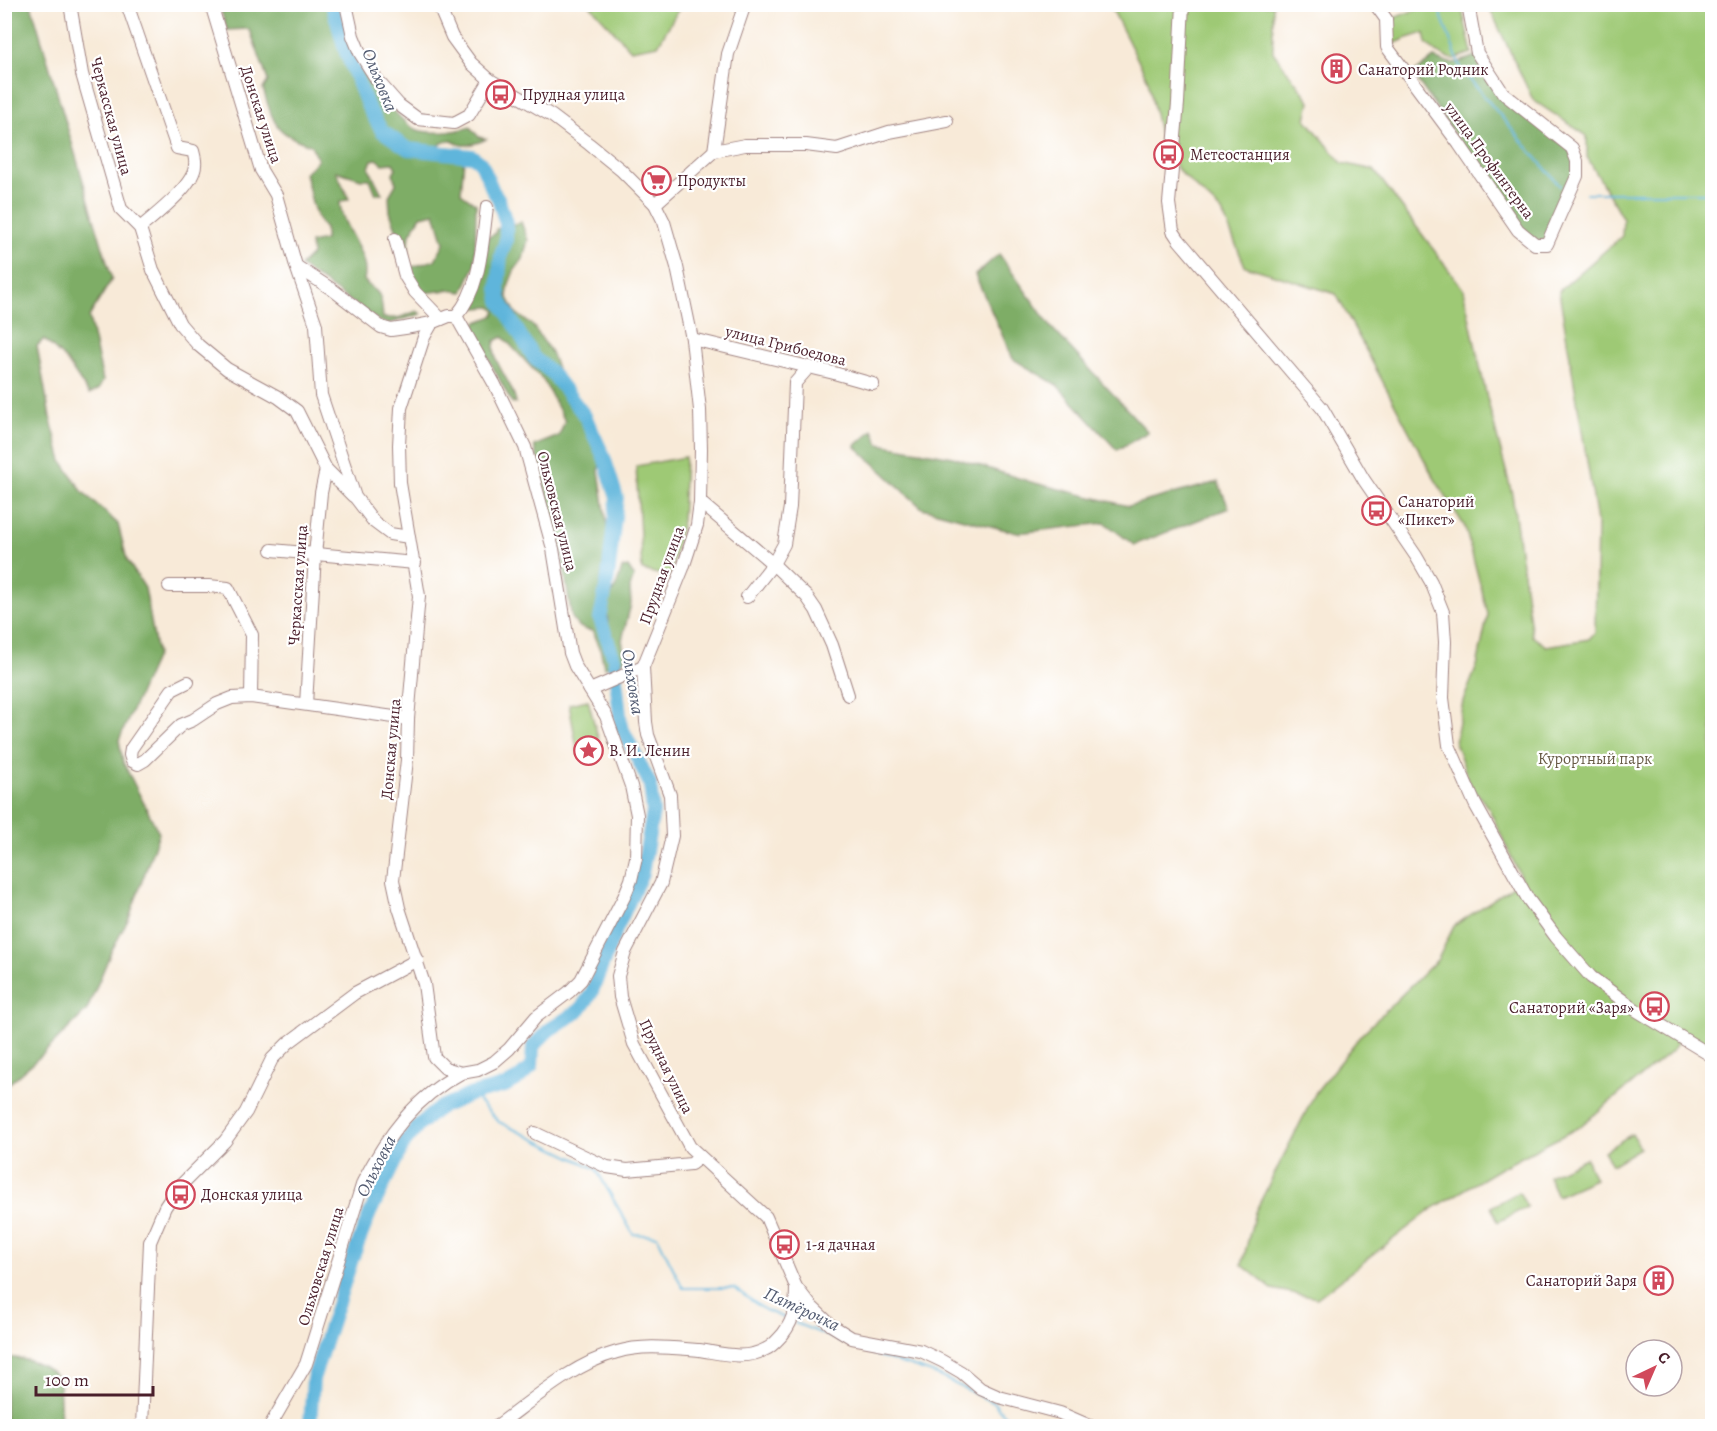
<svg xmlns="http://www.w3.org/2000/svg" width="1717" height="1431" font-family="Alegreya,serif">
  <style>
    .green { fill: #9ec975; stroke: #747450; stroke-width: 1.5 }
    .forest { fill: #7ead66; stroke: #646648; stroke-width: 1.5 }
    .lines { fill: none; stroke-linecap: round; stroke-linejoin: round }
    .stream { stroke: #5eb5db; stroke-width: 2 }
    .river { stroke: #5eb5db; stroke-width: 14 }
    .minor-casing { stroke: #a18482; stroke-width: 14 }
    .minor { stroke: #fff; stroke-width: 12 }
    .labels { text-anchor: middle; stroke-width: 4.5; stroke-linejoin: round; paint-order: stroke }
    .poi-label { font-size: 16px; fill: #4a1f2b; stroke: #fff; text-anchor: start }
    .street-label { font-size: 16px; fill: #4a1f2b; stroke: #fff }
    .park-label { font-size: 16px; fill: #675a45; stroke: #fff }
    .water-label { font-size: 18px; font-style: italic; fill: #525b71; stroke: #fff }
  </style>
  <rect width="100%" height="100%" fill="#fff"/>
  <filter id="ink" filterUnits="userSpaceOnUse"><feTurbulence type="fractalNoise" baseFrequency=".0167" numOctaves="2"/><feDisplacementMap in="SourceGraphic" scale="12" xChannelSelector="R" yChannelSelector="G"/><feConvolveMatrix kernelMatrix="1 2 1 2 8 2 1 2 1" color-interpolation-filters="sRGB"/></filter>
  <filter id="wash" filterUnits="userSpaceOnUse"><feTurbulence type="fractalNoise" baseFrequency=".008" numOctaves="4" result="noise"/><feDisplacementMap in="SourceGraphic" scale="24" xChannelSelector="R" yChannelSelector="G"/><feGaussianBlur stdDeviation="1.35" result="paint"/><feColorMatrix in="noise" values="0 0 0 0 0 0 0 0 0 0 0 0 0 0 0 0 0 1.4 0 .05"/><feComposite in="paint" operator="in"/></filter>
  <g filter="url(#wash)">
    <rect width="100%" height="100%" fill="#f8ead8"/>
    <g class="green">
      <polygon points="590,5 590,4 681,5 658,45 631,50"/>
      <polygon points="1110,5 1273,5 1273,52 1310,101 1306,119 1342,163 1374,170 1463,289 1486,394 1512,494 1532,636 1546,646 1589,639 1595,632 1597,522 1559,291 1622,236 1623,219 1587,157 1587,136 1533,100 1488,5 1712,5 1712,1051 1683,1033 1672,1051 1579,1127 1499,1169 1432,1209 1317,1298 1272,1289 1242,1265 1255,1212 1316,1092 1361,1035 1438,959 1454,926 1522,880 1489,809 1470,784 1455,742 1463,701 1477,666 1488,614 1465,527 1433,476 1336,294 1245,266 1222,212 1179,171 1161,143 1148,80"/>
      <polygon points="1428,5 1461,5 1472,53 1454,59 1447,58 1433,50 1426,43 1424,33 1405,39 1391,45 1391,19"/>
      <polygon points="685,457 682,521 670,577 642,570 636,466"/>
      <polygon points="588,700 601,749 578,754 569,704"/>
      <polygon points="1632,1134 1640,1148 1612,1165 1604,1151"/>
      <polygon points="1586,1158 1595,1179 1557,1196 1548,1176"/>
      <polygon points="1519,1192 1527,1207 1498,1222 1491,1207"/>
    </g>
    <g class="forest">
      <polygon points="31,4 112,279 89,317 103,381 98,390 89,394 66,360 44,339 37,346 50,417 62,461 82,491 118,524 127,560 145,588 157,654 119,740 123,762 159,833 129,918 111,952 87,1010 42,1055 5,1087 4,5"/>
      <path d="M225 5H329L346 61C360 65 365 74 373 85 381 96 403 124 415 129 430 135 455 132 470 127L479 137 486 139C481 142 468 146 462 145 460 145 454 142 452 141 442 140 436 147 432 155L464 159 461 193 476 204 475 265 463 292 448 290 424 293 415 284 406 269 435 260 444 243 435 213 421 216 410 234 408 253 403 258 398 234 390 212 389 196 396 184 393 173 396 168 393 163 383 164 377 159 372 160 369 168 382 194H376L370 179H361L336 171 349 199 340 202C341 230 371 254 364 280 369 288 374 288 378 293 383 300 382 311 383 318H398L417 311 421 314 388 324 379 321 300 266 312 254 310 243 325 240V229C312 215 310 191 305 173L318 160 311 145C274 133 274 124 263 89L268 81 251 33 248 29 227 30 221 11Z"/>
      <path d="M1477 55 1501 95 1569 149 1575 162 1573 178 1546 241H1536L1520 228 1413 74 1434 58C1450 66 1461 63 1477 55Z"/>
      <path d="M521 222 528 240 523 259 514 271 509 284 507 296 516 313 533 326 551 352 559 374 566 383 564 395 582 419 601 460 599 471 608 532 596 614 611 666 604 667 600 648 593 631C583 630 578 627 572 619L561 550 534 446 559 436 565 421 543 380 503 337 495 341C489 363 514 382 516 403H512L478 339 475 323 493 316 496 311 491 307 477 308 472 304 480 291 488 237 495 234 496 229Z"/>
      <polygon points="999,254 1051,327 1148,432 1117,450 1057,385 1013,359 975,275"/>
      <polygon points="873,430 879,444 953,457 1031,482 1128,506 1218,482 1229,508 1134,545 1105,523 1017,533 922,508 855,446"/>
      <polygon points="628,567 634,576 630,588 631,604 622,640 625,657 622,663 610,637 607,613 610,597 616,587 622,568"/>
      <path d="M5 1357C24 1358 45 1364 59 1378L61 1426H5Z"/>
    </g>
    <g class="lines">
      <g class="stream">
        <polyline points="1437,4 1461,69 1560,186"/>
        <polyline points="1586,193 1712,193"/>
        <polyline points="472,1094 499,1122 596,1169 633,1234 657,1236 683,1288 734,1288 765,1310 787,1319"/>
        <polyline points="795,1323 879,1356 935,1374 994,1403 1014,1426"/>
      </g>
      <polyline class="river" points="310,1426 313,1379 352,1259 370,1213 403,1145 419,1125 439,1108 472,1094 505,1086 519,1078 532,1066 533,1046 549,1030 580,1010 591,994 615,932 642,873 653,812 650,784 621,726 614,658 600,619 608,577 617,498 604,457 585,416 552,373 534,358 500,301 498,288 501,255 506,240 506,223 498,198 493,191 483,167 480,162 472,156 408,149 382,131 368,107 346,52 332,4"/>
    </g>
  </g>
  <g filter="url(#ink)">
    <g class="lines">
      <defs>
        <g id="minor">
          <polyline points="70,4 82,74 121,209 140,228 153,270 180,324 198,345 227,369 278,397 297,411 326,469 353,496"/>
          <path d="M127 4 177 148 193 151C194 155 196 161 195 165 195 185 155 215 140 228"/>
          <polyline points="211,4 261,170 276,195 296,266 316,325 321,395 355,497 374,522 390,534 409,537 419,596 408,719 407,760 393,880 399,908 424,984 434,1057 445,1068 461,1073 478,1070 494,1062 509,1049 536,1017 569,992 581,980 624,897 631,880 636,858 637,815 631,786 606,716 575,666 570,653 553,549 525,447 495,385 456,316"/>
          <polyline points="346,4 353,36 360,53 377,80 399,105 418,119 454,123 469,115 490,80"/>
          <polyline points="438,4 452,37 471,63 490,80 552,116 589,144 621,170 655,204 664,222 677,267 692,339 700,410 701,449 700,502 697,525 683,568 643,667 646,722 648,735 670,795 672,836 661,883 625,952 618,976 620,997 634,1044 690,1147 766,1217 796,1287 811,1306 831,1325 852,1338 921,1351 942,1361 961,1372 981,1389 999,1397 1060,1413 1090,1426"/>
          <polyline points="1183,4 1178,103 1169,203 1173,231 1179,240 1322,408 1364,480 1416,556 1431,582 1443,612 1445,642 1443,698 1449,745 1475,804 1528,899 1556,937 1591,977 1636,1010 1712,1056"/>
          <polyline points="1375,4 1386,19 1387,47 1459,144 1518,230 1535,244 1547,244 1577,176 1577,161 1572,148 1503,93 1477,53 1468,4"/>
          <polyline points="714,151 745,145 806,145 837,149 889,132 947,121"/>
          <polyline points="655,204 714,151 728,54 745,4"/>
          <polyline points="395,239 405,276 415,292 441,319"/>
          <path d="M296 266 333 290 381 327 391 330 405 328 432 323 449 316H456C481 288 482 244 487 207"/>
          <polyline points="692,339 834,373 873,384"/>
          <polyline points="700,502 773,564 807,597 816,610 832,645 848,695"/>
          <polyline points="409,537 400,483 399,445 401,408 424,337 432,323"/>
          <polyline points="272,550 415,563"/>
          <polyline points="169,586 209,586 228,588 252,635 251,697"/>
          <polyline points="747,597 773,564 784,544 790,507 795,383 809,367"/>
          <polyline points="188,682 172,690 131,749 130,755 132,761 138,764 145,760 181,725 193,720 217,704 232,698 251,697 408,719"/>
          <polyline points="590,690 643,667"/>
          <polyline points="306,704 315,555 321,493 326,469"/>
          <polyline points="535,1133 607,1167 627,1170 691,1164 700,1157"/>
          <polyline points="142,1426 150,1242 165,1207 177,1189 225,1141 246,1112 272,1059 288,1043 355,993 417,960"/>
          <path d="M270 1426 306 1364 363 1182C387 1136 414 1098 461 1073"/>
          <path d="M497 1426C534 1399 573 1364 617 1352 643 1344 672 1348 699 1350 720 1353 745 1361 766 1349 773 1346 778 1339 783 1334 795 1318 796 1306 796 1287"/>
        </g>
      </defs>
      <use href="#minor" class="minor-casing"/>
      <use href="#minor" class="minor"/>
    </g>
  </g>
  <defs>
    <symbol id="building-ring" viewBox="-11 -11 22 22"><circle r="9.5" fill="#fff" stroke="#d1495b" stroke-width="1.5"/><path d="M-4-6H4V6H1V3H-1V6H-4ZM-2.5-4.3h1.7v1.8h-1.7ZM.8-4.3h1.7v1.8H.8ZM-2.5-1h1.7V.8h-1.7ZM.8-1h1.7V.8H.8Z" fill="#d1495b"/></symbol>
    <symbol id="bus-ring" viewBox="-11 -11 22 22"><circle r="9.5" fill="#fff" stroke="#d1495b" stroke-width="1.5"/><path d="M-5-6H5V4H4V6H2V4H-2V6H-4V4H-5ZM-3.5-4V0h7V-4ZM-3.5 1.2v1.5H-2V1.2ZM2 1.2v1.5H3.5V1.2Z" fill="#d1495b"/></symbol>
    <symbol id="supermarket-ring" viewBox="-11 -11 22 22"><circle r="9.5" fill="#fff" stroke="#d1495b" stroke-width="1.5"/><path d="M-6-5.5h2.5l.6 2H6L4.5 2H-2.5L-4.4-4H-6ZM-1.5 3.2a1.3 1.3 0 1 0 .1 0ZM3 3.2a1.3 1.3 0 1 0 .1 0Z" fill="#d1495b"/></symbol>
    <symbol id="sight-ring" viewBox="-11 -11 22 22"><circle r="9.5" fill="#fff" stroke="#d1495b" stroke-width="1.5"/><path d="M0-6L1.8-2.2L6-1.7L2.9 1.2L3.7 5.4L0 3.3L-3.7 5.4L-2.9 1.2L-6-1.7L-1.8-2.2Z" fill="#d1495b"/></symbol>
  </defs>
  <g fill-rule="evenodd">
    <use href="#building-ring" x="1320" y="52" width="33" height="33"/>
    <use href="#bus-ring" x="484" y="78" width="33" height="33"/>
    <use href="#bus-ring" x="1152" y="138" width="33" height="33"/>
    <use href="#supermarket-ring" x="640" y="164" width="33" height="33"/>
    <use href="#bus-ring" x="1360" y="494" width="33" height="33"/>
    <use href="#sight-ring" x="572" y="734" width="33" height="33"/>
    <use href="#bus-ring" x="1638" y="990" width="33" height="33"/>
    <use href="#bus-ring" x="164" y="1178" width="33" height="33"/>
    <use href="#bus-ring" x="768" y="1228" width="33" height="33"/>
    <use href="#building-ring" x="1642" y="1264" width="33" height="33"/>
  </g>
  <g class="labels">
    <g class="poi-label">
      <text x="1358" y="75">Санаторий Родник</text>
      <text x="522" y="100">Прудная улица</text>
      <text x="1190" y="160">Метеостанция</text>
      <text x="677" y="186">Продукты</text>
      <text x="1398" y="507">Санаторий<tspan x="1398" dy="18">«Пикет»</tspan></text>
      <text x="609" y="756">В. И. Ленин</text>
      <text x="1634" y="1013" text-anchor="end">Санаторий «Заря»</text>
      <text x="201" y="1200">Донская улица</text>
      <text x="806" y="1250">1-я дачная</text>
      <text x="1637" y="1286" text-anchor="end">Санаторий Заря</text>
    </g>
    <g class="street-label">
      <text transform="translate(262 114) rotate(72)" y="6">Донская улица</text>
      <text transform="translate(112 116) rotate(75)" y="6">Черкасская улица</text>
      <text transform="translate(1490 160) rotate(54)" y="6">улица Профинтерна</text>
      <text transform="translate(786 345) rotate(14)" y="6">улица Грибоедова</text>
      <text transform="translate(558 511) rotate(76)" y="6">Ольховская улица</text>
      <text transform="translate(661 575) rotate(-70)" y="6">Прудная улица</text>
      <text transform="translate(297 585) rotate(-86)" y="6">Черкасская улица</text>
      <text transform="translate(390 749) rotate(-85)" y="6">Донская улица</text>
      <text transform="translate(667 1066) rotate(64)" y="6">Прудная улица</text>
      <text transform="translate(320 1266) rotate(-73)" y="6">Ольховская улица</text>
    </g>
    <g class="park-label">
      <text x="1595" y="764">Курортный парк</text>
    </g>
    <g class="water-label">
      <text transform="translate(380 80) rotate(68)" y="6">Ольховка</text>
      <text transform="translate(633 682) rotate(81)" y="6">Ольховка</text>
      <text transform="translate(376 1166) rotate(-63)" y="6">Ольховка</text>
      <text transform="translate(802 1309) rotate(25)" y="6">Пятёрочка</text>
    </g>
  </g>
  <rect width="1717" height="1431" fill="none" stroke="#fff" stroke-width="24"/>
  <g transform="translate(1654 1368) rotate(44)"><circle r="28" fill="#ffffff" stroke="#b7a5aa" stroke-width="1.5"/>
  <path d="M0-4.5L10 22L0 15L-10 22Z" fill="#d1495b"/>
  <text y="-9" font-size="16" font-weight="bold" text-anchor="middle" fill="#4a1f2b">С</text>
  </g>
  <path d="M36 1386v9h117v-9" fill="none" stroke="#4a1f2b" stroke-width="3"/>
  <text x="45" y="1386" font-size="18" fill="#4a1f2b" stroke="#ffffff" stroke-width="4.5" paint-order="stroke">100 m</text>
</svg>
